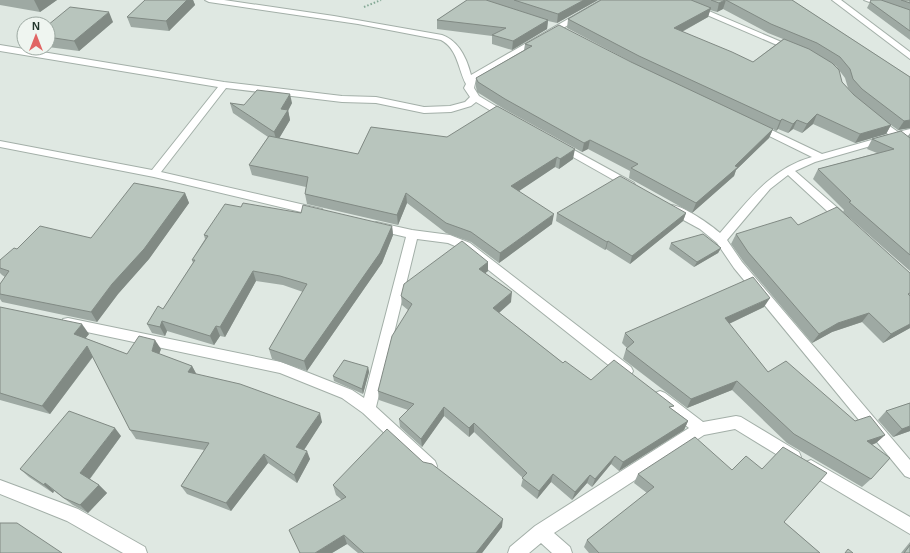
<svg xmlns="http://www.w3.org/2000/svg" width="910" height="553" font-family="Helvetica,sans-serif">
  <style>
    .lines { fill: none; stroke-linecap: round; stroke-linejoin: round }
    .minor-casing { stroke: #a3afa8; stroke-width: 2 }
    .path { stroke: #83a894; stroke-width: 2; stroke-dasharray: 1.5 2; stroke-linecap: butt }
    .minor { fill: #fff; fill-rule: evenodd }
    .wall { fill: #9ea9a3; fill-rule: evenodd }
    .shaded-wall { fill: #818a84 }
    .building { fill: #b8c5bd; stroke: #818a84 }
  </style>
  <rect width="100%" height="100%" fill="#dfe8e2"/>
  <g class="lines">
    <defs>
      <g id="minor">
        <path d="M205 0H224L334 16 442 35C459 41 467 59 471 75L601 0H611L476 79 474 88 479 96 509 114V118H503L476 102 471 106 451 112 424 113 376 103 342 102 226 88 161 172 322 209 323 212 318 216 154 177 0 147V141L152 170 218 87 0 51V45L224 82 342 96 376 97 424 107 450 106 465 102 470 97 464 88 466 84C458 69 458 49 441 40L358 24 209 2Z"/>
        <polygon points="672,0 683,0 798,49 794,52 791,51"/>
        <polygon points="832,0 841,0 910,52 910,59"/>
        <polygon points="864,0 875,0 910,12 910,17"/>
        <path d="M877 117 898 132 910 129V135L904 137 910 142V150L895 139 815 162 795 171 848 217 850 220 848 223H840L788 175 770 189 727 240 742 262 910 460V478L905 476 734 268 717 243 700 229 667 211 666 208 667 205C679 202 711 225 720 233 747 202 771 168 812 157L753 128 751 126 753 124H759L822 154 889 135 872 120Z"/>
        <polygon points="561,143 634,183 635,185 630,189 626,187 557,148 556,146"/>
        <polygon points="376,222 412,230 450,235 470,243 631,367 633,371 631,375 626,377 621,375 462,249 448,243 417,239 376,407 435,461 437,466 435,471 430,473 425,471 363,413 342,398 280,373 68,328 63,327 62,323 63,319 68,318 281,362 352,390 364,398 406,237 372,229 370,226"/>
        <polygon points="660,391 665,393 703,422 736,416 741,417 799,452 801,457 799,462 794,464 789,462 735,429 704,435 554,533 570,547 572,553 552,553 541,543 529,553 508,553 510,547 535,526 689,428 655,401 653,397 655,393"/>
        <polygon points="811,460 910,517 910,534 806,472 804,467 806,462"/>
        <polygon points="0,480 78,509 145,547 147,553 123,553 67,521 0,494"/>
      </g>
    </defs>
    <use href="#minor" class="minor-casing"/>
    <polyline class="path" points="364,7 381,0"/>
    <use href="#minor" class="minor"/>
  </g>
  <g class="wall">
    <polygon points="0,0 57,0 40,12 0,5"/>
    <polygon points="145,0 193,0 195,5 169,31 131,27 127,17"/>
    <polygon points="467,0 598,0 557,23 548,21 547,29 512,50 492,44 492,36 437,29 437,20"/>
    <path d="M601 0H792L910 77V128L898 130 891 125 886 134 855 143 813 124 802 133 793 129 788 133 778 129 776 131 773 129 769 138 736 170 734 176 692 213 629 178 630 171 588 149 582 152 504 109 477 92 476 87V78L524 50 525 44 631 62 637 65 567 28 568 19ZM723 9 768 33 783 39 753 62 682 32 708 17 710 10 717 12ZM834 65 836 66 845 78 848 88 855 96 842 82Z"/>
    <polygon points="871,0 910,0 910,40 867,8"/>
    <polygon points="113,22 79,51 48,47 48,25"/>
    <polygon points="230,103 244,105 292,103 288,110 290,120 279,138 358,154 371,127 573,159 559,169 555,167 519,191 552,224 499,263 471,242 446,233 407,203 398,225 307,204 305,194 306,187 252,175 249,165 268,137 233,113"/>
    <polygon points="910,133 910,271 843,212 844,210 813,179 818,169 877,153 867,149 872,139 908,136"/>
    <polygon points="185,193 189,203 149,259 118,294 97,322 2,302 0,299 0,284 5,277 2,275 0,273 0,260 17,249 91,238"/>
    <polygon points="241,207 301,213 392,226 393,235 382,263 307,371 272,359 269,349 303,292 283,285 256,281 225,337 220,336 214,345 167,331 165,336 152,333 147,324 163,309 193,263 192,260 205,239 204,235"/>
    <polygon points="557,213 686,213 683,221 630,264 606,249 605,250 556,221"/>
    <polygon points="798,225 910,273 910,328 883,343 862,322 832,332 812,343 743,261 731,244 736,234"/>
    <polygon points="671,243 721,248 718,253 694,267 669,249"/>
    <polygon points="488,262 488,271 485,273 511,302 499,313 563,363 591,380 672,409 688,421 684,430 619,471 611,464 592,487 587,483 572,500 551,482 537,499 521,486 523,478 474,432 469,437 444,416 422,447 400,427 399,419 408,410 379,400 378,391 408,310 402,305 401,296"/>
    <polygon points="0,307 89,334 85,338 127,354 161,349 159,354 192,366 196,374 322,422 304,450 310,459 297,483 268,463 231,511 187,494 181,486 204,450 136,439 130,430 93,357 50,414 0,400"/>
    <polygon points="764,307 729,324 768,372 855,421 885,435 876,443 872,445 871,479 862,487 787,443 732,390 687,408 623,359 626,349 627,348 622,343 625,333"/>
    <polygon points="368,367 369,372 363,394 334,381 333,376"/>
    <polygon points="910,403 910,431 893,437 878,420 886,411"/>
    <polygon points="121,436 90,479 99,485 107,493 88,513 73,505 54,491 53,493 29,477 20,469"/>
    <polygon points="423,462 502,527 482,553 358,553 347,544 332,553 342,500 336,495 333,485"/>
    <polygon points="638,474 784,522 820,553 589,553 584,547 587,540 647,493 634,483"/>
    <polygon points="910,542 910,553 901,553"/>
  </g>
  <g class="shaded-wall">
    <polygon points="34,0 57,0 40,12"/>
    <polygon points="187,0 193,0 195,5 169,31 166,21"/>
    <polygon points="584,0 598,0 557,23 558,14"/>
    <polygon points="726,0 723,9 717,12 719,3"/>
    <polygon points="711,8 708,17 672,37 674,28"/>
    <polygon points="109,12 113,22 79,51 74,41"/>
    <polygon points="548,20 547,29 512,50 513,41"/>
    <polygon points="290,94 292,103 288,111 288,110 290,120 277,142 274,132 281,109"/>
    <polygon points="817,114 813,124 802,133 807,124"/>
    <polygon points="782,119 778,129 776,131 780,121"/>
    <polygon points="797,120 793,129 788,133 793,124"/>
    <polygon points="910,120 910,128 898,130 904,121"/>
    <polygon points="891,125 886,134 855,143 860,134"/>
    <polygon points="773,129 769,138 736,170 734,176 692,213 696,203"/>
    <polygon points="590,140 588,149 582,152 584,143"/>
    <polygon points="575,149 573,159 559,169 560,159"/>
    <polygon points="557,157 555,167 510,197 511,186"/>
    <polygon points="185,193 189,203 149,259 118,294 97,322 91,312 112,284"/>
    <polygon points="406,193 407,203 398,225 397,215"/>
    <polygon points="686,213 683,221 630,264 632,256"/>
    <polygon points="554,214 552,224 499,263 500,253"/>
    <polygon points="392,226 393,235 382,263 307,371 304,361"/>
    <polygon points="608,241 606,249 605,250 607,242"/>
    <polygon points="721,248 718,253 694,267 697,262"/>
    <polygon points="488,262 488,271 478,279 479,269"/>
    <polygon points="253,271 256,281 225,337 220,327"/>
    <polygon points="512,292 511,302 493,318 493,308"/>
    <polygon points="770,298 764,307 720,328 725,318"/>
    <polygon points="869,313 862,322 832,332 812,343 819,334 838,323"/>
    <polygon points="162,321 167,331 165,336 160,327"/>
    <polygon points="82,324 89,334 81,344 74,334"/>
    <polygon points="910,324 910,328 883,343 891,334"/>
    <polygon points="216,326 220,336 214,345 210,336"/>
    <polygon points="155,340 161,349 157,360 152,351"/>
    <polygon points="87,346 94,355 50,414 42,406"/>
    <polygon points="192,366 197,375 188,372"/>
    <polygon points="368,367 369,372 363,394 362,389"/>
    <polygon points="737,381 732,390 687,408 691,399"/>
    <polygon points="444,407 444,416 422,447 421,439"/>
    <polygon points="320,413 322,422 300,456 296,447"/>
    <polygon points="688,421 684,430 619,471 623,462"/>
    <polygon points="474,423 474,432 469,437 469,428"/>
    <polygon points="910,426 910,431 893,437 902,429"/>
    <polygon points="115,428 121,436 88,481 80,473"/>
    <polygon points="885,435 876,443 858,450 867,441"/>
    <polygon points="307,451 310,459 297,483 294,475"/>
    <polygon points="264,454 268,463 231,511 226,503"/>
    <polygon points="615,456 611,464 592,487 595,479"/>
    <polygon points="553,474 551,482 537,499 539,491"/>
    <polygon points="590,475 587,483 572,500 575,492"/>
    <polygon points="45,483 54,491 53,493 44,485"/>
    <polygon points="99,485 107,493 88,513 80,505"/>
    <polygon points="503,519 502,527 482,553 476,553"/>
    <polygon points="344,535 347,544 332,553 315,553"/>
  </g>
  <g class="building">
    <polygon points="145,0 187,0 166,21 127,17"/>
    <polygon points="467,0 486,0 548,20 513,41 492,35 506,28 437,20"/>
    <polygon points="514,0 584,0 558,14"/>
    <polygon points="601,0 691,0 711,8 674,28 732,52 753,62 784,39 809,49 832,63 839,70 842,82 854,95 891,125 860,134 817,114 807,124 797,120 793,124 782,119 780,121 639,56 568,19"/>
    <polygon points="711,0 725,0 719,3"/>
    <polygon points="726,0 792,0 910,77 910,120 904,121 862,89 853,79 850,69 840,57 817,43 771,24"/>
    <polygon points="871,0 881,0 910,10 910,31 870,2"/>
    <polygon points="901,0 910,0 910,3"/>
    <polygon points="70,7 109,12 74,41 48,37 48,25"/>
    <polygon points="559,25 631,62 773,129 735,166 738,167 696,203 631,168 638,164 590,140 584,143 505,99 478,82 476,78 532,46 525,44"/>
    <polygon points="257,90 290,94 281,109 288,110 274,132 230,103 244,105"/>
    <polygon points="497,106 575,149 560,159 557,157 511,186 554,214 500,253 471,232 446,223 406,193 397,215 305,194 308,177 249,165 269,136 358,154 371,127 447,137"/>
    <polygon points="901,131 910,138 910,255 849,202 851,201 818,169 894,149 872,139"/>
    <polygon points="620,176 686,213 632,256 608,241 607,242 557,213"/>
    <polygon points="134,183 185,193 144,249 112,284 91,312 0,294 0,284 9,271 0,268 0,260 14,248 17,249 40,226 91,238"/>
    <polygon points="243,203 301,213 303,205 392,226 380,253 304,361 269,349 307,284 280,276 253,271 220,327 216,326 210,336 162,321 160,327 147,324 158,306 163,309 195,260 192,260 208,236 204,235 225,204 241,207"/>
    <polygon points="837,207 910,273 910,293 908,294 910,296 910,324 891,334 869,313 838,323 819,334 748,252 736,234 791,217 798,225"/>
    <polygon points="703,234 721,248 697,262 671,243"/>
    <polygon points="462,241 488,262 479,269 512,292 493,308 563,363 565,361 591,380 614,360 674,406 669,407 688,421 623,462 615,456 595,479 590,475 575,492 553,474 539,491 522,478 527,473 474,423 469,428 444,407 421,439 399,419 414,404 378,391 392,336 412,304 401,296 404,284"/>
    <polygon points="753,277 770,298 725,318 768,372 786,361 855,421 870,416 885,435 867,441 890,458 871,479 794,434 737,381 691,399 626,349 634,342 625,333"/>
    <polygon points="0,307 82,324 74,334 127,354 139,336 155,340 152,351 192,366 188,372 240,384 320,413 296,447 307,451 294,475 264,454 226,503 181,486 209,443 130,430 87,346 42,406 0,393"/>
    <polygon points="344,360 368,367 362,389 333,376"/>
    <polygon points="910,403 910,426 902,429 886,411"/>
    <polygon points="69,411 115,428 80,473 99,485 80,505 64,498 45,483 44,485 20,469"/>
    <polygon points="387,429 423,462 432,464 503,519 476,553 364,553 344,535 315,553 300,553 289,530 346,497 333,485"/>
    <polygon points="695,437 732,470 746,456 762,469 783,447 827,473 784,522 820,553 599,553 587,540 654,487 638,474"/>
    <polygon points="0,523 17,523 62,553 0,553"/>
    <polygon points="910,545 910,553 904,553"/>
    <polygon points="848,549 853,553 845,553"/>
  </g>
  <g transform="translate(36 36)"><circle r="19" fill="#eff5f0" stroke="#9da9a2"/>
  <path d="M0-3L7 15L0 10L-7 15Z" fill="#e16564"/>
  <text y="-6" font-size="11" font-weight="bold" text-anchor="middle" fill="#22362c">N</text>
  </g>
</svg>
